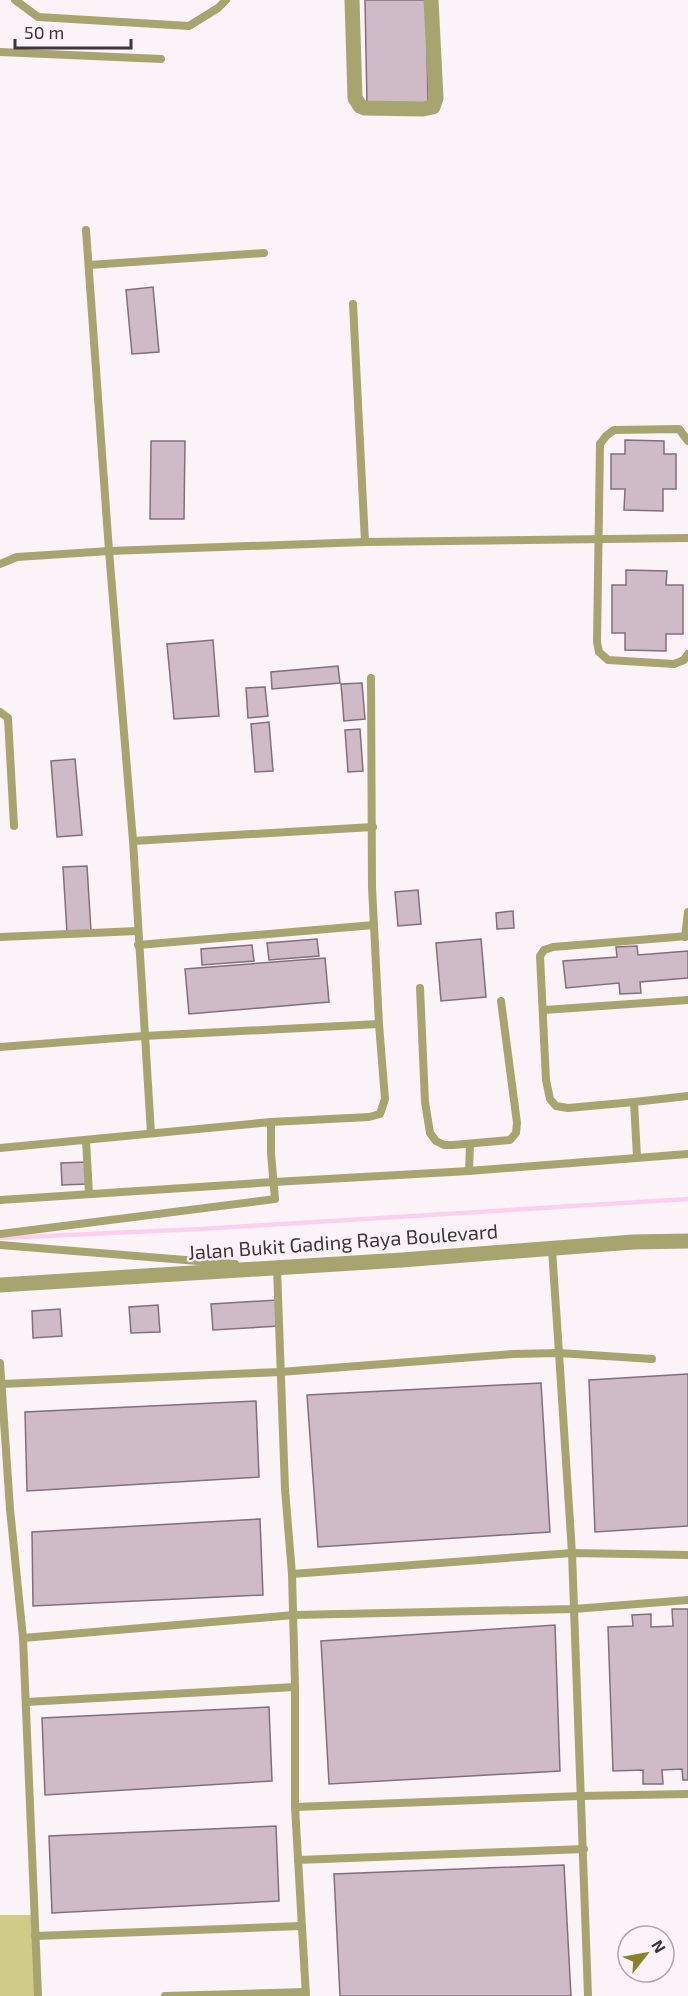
<svg xmlns="http://www.w3.org/2000/svg" width="688" height="1996" font-family="'Exo 2',sans-serif">
  <style>
    .green { fill: #d0cb87 }
    .lines { fill: none; stroke-linecap: round; stroke-linejoin: round }
    .stream { stroke: #fcd0ec; stroke-width: 4.5 }
    .building { fill: #cfbac7; stroke: #826f7b; stroke-width: 1.5 }
    .service { stroke: #a8a46f; stroke-width: 8 }
    .minor { stroke: #a8a46f; stroke-width: 15 }
    .tertiary { stroke: #a8a46f; stroke-width: 15 }
    .labels { text-anchor: middle; stroke-width: 4.5; stroke-linejoin: round; paint-order: stroke }
    .street-label { font-size: 20px; fill: #3d353a; stroke: #fcf3f9 }
  </style>
  <rect width="100%" height="100%" fill="#fcf3f9"/>
  <polygon class="green" points="0,1915 34,1915 37,1996 0,1996"/>
  <g class="lines">
    <polyline class="stream" points="0,1238 200,1229 688,1199"/>
  </g>
  <g class="building">
    <polygon points="365,0 426,0 428,103 367,104"/>
    <polygon points="153,287 159,352 132,354 126,290"/>
    <polygon points="625,440 664,441 664,454 676,454 676,489 663,489 663,511 624,510 625,489 611,489 611,454 625,454"/>
    <polygon points="151,441 185,441 184,519 150,519"/>
    <polygon points="626,570 667,571 666,585 683,585 683,634 666,634 666,651 625,650 625,633 612,633 612,585 626,585"/>
    <polygon points="213,640 219,716 174,719 167,644"/>
    <polygon points="338,666 340,683 272,689 271,672"/>
    <polygon points="362,683 365,719 344,721 341,684"/>
    <polygon points="265,687 268,716 248,718 246,688"/>
    <polygon points="269,722 273,771 255,772 251,724"/>
    <polygon points="360,729 363,771 348,772 345,730"/>
    <polygon points="75,759 82,835 57,837 51,761"/>
    <polygon points="87,866 91,931 67,933 63,867"/>
    <polygon points="418,890 421,924 398,926 395,892"/>
    <polygon points="513,911 514,928 497,929 496,913"/>
    <polygon points="317,939 319,956 269,960 267,943"/>
    <polygon points="481,939 486,997 441,1001 436,943"/>
    <polygon points="252,945 254,961 202,965 201,949"/>
    <polygon points="637,946 638,955 688,951 688,978 640,982 641,993 620,994 619,983 566,988 563,961 617,957 616,947"/>
    <polygon points="325,958 329,1002 189,1014 185,969"/>
    <polygon points="86,1162 87,1184 62,1185 61,1163"/>
    <polygon points="277,1300 279,1326 213,1330 211,1304"/>
    <polygon points="158,1305 160,1332 131,1333 129,1307"/>
    <polygon points="60,1309 62,1336 33,1338 32,1311"/>
    <polygon points="688,1374 688,1526 595,1532 589,1380"/>
    <polygon points="541,1383 550,1532 318,1547 307,1395"/>
    <polygon points="256,1401 259,1477 27,1491 25,1412"/>
    <polygon points="260,1519 263,1595 33,1606 32,1532"/>
    <polygon points="672,1609 688,1609 688,1780 683,1780 682,1769 662,1770 663,1784 643,1784 643,1770 613,1771 608,1627 633,1626 632,1615 651,1614 651,1627 673,1626"/>
    <polygon points="555,1625 560,1771 329,1784 321,1641"/>
    <polygon points="269,1707 272,1781 45,1795 42,1718"/>
    <polygon points="276,1826 279,1901 52,1913 49,1836"/>
    <polygon points="564,1865 571,1996 340,1996 334,1874"/>
  </g>
  <g class="lines">
    <g class="service">
      <polyline points="15,0 38,17 189,26 218,8 226,0"/>
      <polyline points="0,52 161,59"/>
      <polyline points="86,230 109,551 133,841 151,1133"/>
      <polyline points="89,265 264,253"/>
      <polyline points="353,304 365,542"/>
      <polyline points="688,441 679,429 614,430 606,436 600,444 597,642 599,652 608,660 674,664 684,660 688,654"/>
      <polyline points="0,564 17,557 109,551 365,542 688,538"/>
      <polyline points="0,712 8,718 14,826"/>
      <polyline points="133,841 373,827"/>
      <polyline points="0,937 137,931"/>
      <polyline points="685,937 688,912"/>
      <polyline points="138,945 374,925"/>
      <polyline points="420,988 425,1102 430,1133 436,1141 444,1145 453,1145 510,1140 516,1133 517,1123 501,1001"/>
      <polyline points="544,1010 688,1000"/>
      <polyline points="0,1047 144,1036 379,1024"/>
      <polyline points="634,1102 688,1096"/>
      <polyline points="86,1140 89,1194"/>
      <polyline points="0,1148 271,1122 369,1117 380,1114 385,1099 379,1024 372,887 371,678"/>
      <polyline points="637,1157 634,1102 568,1108 556,1106 550,1099 546,1080 540,956 544,950 553,947 688,936"/>
      <polyline points="469,1171 470,1144"/>
      <polyline points="0,1200 274,1182 469,1171 688,1154"/>
      <polyline points="0,1234 275,1199 271,1153 271,1122"/>
      <polyline points="0,1245 235,1264"/>
      <polyline points="552,1249 559,1353 652,1359"/>
      <polyline points="277,1268 285,1489 292,1574 295,1687 295,1807 306,1996"/>
      <polyline points="0,1363 10,1509 23,1638 38,1996"/>
      <polyline points="2,1384 280,1372 513,1354 559,1353 572,1553 588,1996"/>
      <polyline points="292,1574 572,1553 688,1555"/>
      <polyline points="23,1638 294,1615 574,1609 688,1600"/>
      <polyline points="26,1702 295,1687"/>
      <polyline points="295,1807 581,1796 688,1794"/>
      <polyline points="298,1860 584,1849"/>
      <polyline points="35,1936 301,1926"/>
      <polyline points="165,1996 305,1992"/>
    </g>
    <polyline class="minor" points="352,0 355,98 360,106 365,108 423,109 433,107 436,98 431,0"/>
    <polyline class="tertiary" points="0,1285 402,1260 633,1242 688,1241"/>
  </g>
  <g class="labels">
    <g class="street-label">
      <text transform="translate(343 1242) rotate(-4)" y="7">Jalan Bukit Gading Raya Boulevard</text>
    </g>
  </g>
  <g transform="translate(646 1954) rotate(59)"><circle r="28" fill="#fcf3f9" stroke="#b0a7ad" stroke-width="1.5"/>
  <path d="M0-4.5L10 22L0 15L-10 22Z" fill="#8a822a"/>
  <text y="-9" font-size="16" font-weight="bold" text-anchor="middle" fill="#3d353a">N</text>
  </g>
  <path d="M15 39v9h116v-9" fill="none" stroke="#3d353a" stroke-width="3"/>
  <text x="24" y="39" font-size="18" fill="#3d353a" stroke="#fcf3f9" stroke-width="4.5" paint-order="stroke">50 m</text>
</svg>
